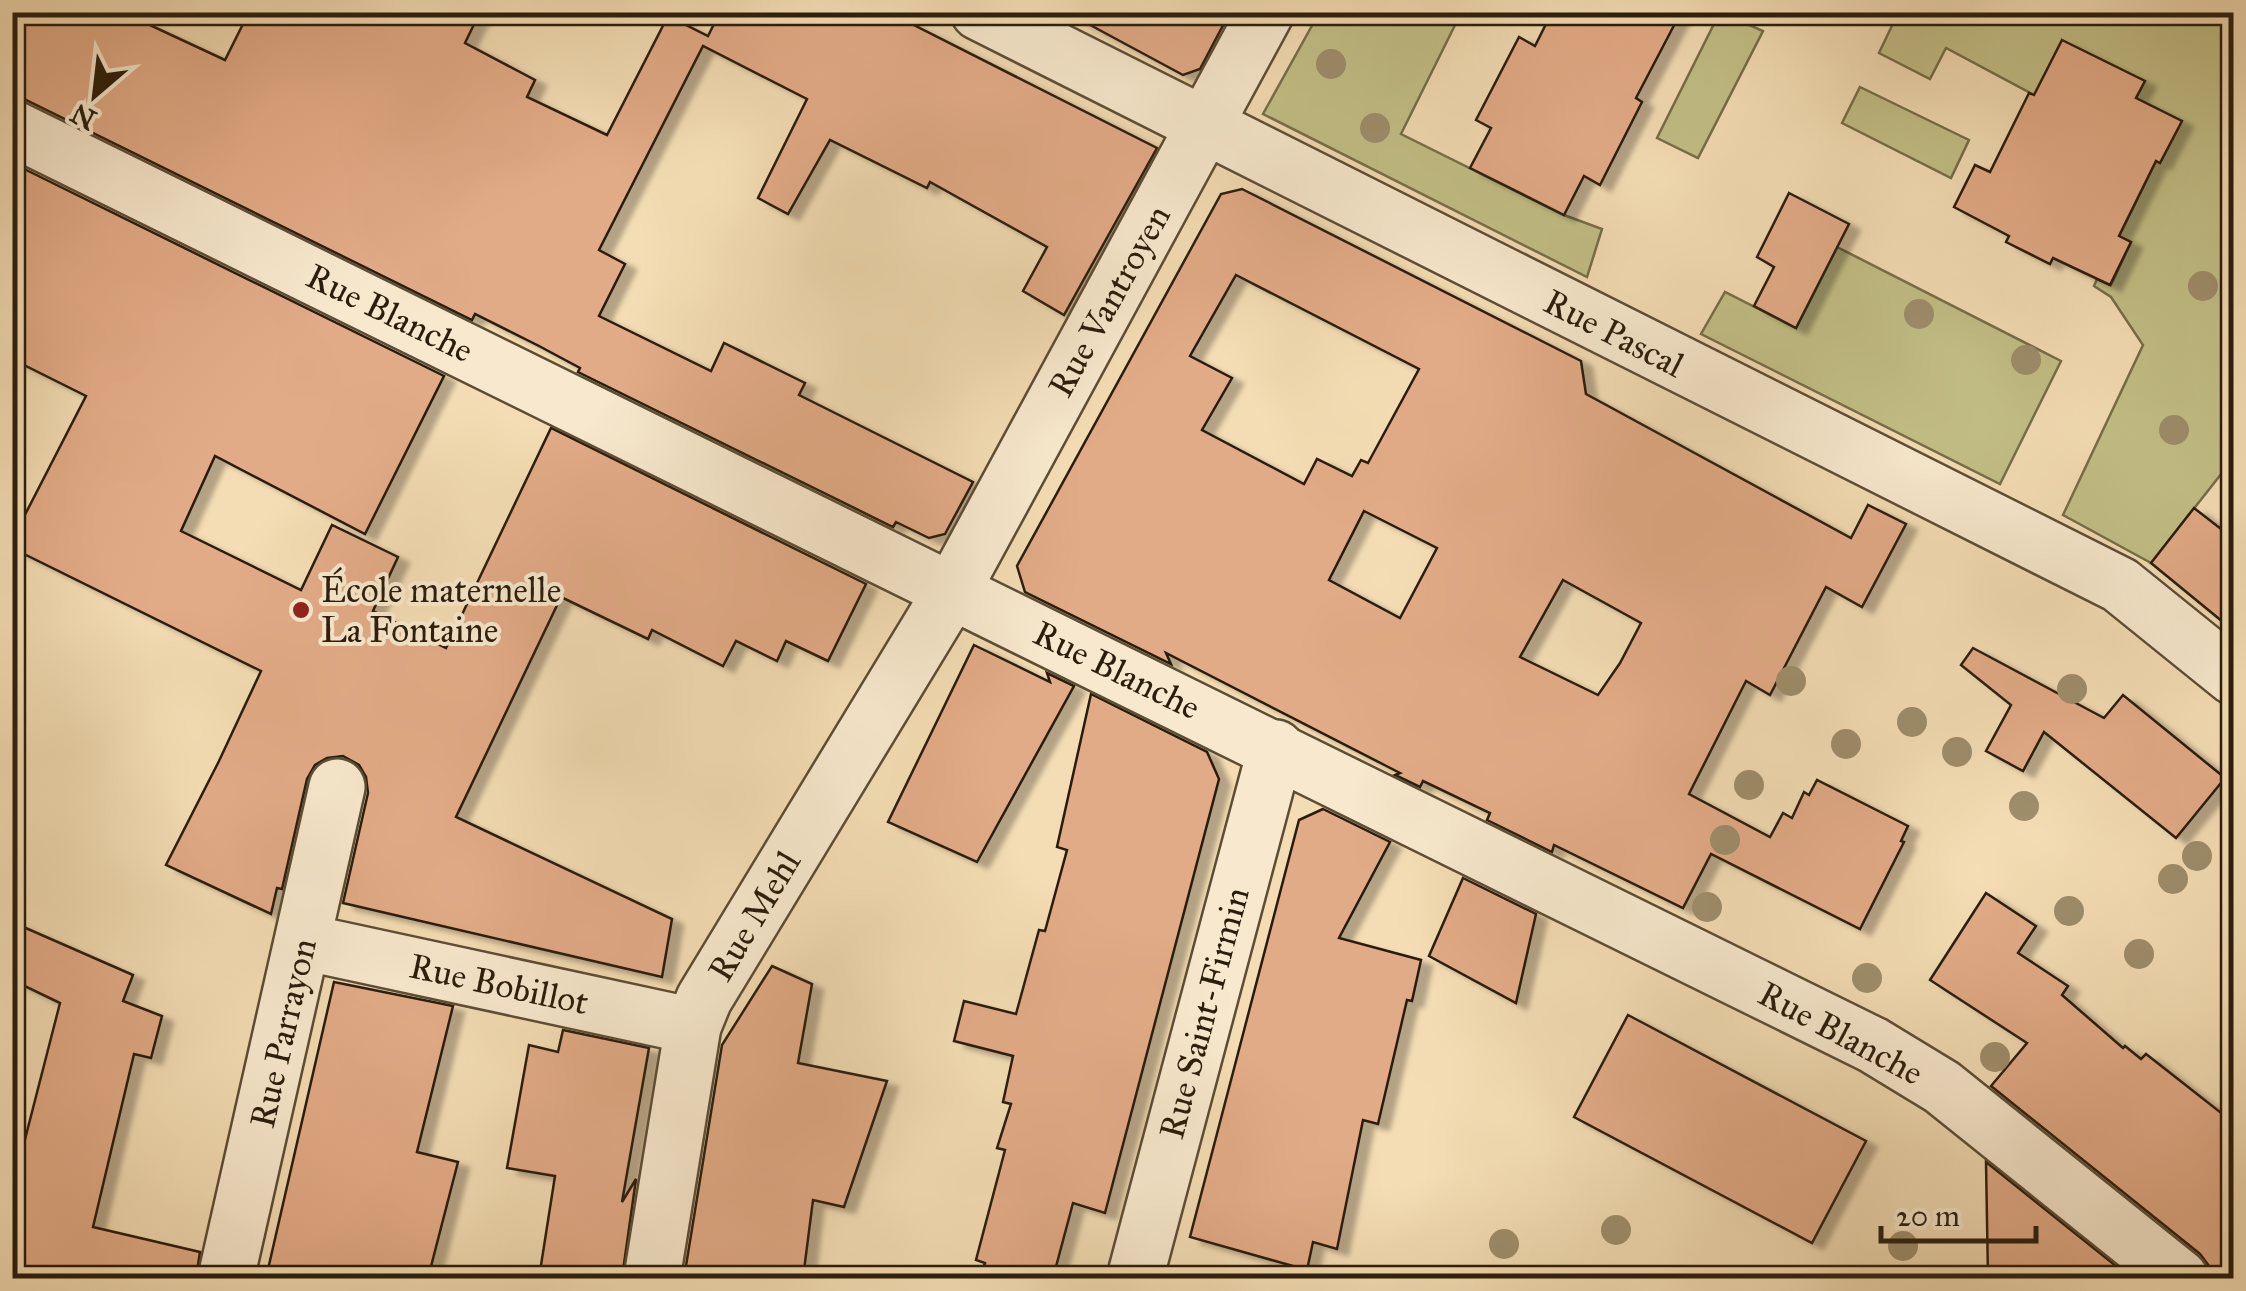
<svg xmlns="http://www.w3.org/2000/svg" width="2246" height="1291" font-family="'IM FELL Great Primer',serif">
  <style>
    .green { fill: #c3bf87; stroke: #766e49; stroke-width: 2.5 }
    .building { fill: #e2ab87; stroke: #2a1d0b; stroke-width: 2.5; fill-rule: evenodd; filter: url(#shadow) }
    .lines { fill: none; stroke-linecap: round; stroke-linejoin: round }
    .street-casing { stroke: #5c4d35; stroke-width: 60 }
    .street { stroke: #f8e9ce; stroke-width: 55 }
    .tree { fill: #9e8e6b }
    .poi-dot { fill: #8f2418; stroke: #f8e9ce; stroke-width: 4 }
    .labels { text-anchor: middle; stroke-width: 8; stroke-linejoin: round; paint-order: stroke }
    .street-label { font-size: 35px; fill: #2a1d0b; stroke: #f8e9ce }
    .poi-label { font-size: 35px; fill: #2a1d0b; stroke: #f8e9ce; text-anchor: start }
  </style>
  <defs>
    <filter id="shadow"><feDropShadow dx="11" dy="6" stdDeviation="2.5" flood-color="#0004"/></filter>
  </defs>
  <rect width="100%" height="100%" fill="#f4ddb4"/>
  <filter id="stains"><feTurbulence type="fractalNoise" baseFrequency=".002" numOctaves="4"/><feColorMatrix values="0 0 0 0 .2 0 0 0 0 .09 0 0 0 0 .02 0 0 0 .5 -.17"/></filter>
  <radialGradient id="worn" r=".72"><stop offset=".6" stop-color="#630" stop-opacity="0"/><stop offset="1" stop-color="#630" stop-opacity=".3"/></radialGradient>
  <g class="green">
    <polygon points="1720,12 1763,31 1698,158 1657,138"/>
    <polygon points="1319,13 1461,13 1401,134 1564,215 1602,229 1587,277 1263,114"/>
    <polygon points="1898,13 2233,13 2233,459 2151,563 2063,515 2143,345 2111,297 2094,286 2097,279 2111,285 2131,242 2119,236 2156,161 2160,162 2181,121 2136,98 2144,82 2034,95 1946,48 1930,79 1879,53"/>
    <polygon points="1860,87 1969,140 1951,178 1842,123"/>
    <polygon points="1837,247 2061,361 2000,484 1701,334 1725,292 1796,328"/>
  </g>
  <g class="building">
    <polygon points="12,12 122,12 225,60 249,12 480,12 465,43 535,80 527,97 607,135 668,16 708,36 720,12 888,12 1157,148 1064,315 1023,291 1047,247 930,182 927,188 830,140 788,214 758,198 807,99 703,46 599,250 625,264 599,316 711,371 724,343 805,383 799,395 973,482 945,534 929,538 896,522 893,527 578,372 580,368 539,346 475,314 472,320 26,100 12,97"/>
    <polygon points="1066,12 1230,12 1200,69 1183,75"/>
    <polygon points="1552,12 1681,12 1636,98 1642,102 1600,185 1584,176 1564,215 1470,168 1491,128 1476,120 1519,37 1535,46"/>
    <polygon points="2062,40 2145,81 2136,98 2182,121 2160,163 2156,161 2119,236 2131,242 2110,285 2053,258 2050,264 2006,242 2009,236 1954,207 1975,165 1990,172 2029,93 2034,95"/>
    <polygon points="12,163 444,376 365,534 215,456 181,531 301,590 332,525 398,557 373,611 446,648 551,428 866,584 828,661 786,641 777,661 736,641 723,666 652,630 648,639 561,597 456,817 672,919 662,977 343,903 368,793 366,777 359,765 343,756 327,758 315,765 307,779 282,889 277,888 271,914 166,865 219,761 261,671 12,548 12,540 86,396 12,359"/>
    <path d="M1242 189 1581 361 1586 394 1851 538 1868 505 1906 524 1862 607 1826 587 1770 695 1746 681 1689 794 1770 837 1783 813 1792 818 1804 792 1809 795 1817 780 1908 826 1901 841 1904 842 1860 929 1711 854 1683 908 1554 845 1552 852 1487 820 1490 813 1423 781 1420 787 1395 775 1400 773 1166 653 1171 664 1025 592 1017 566 1221 194ZM1236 275 1419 369 1368 463 1361 460 1352 476 1317 459 1304 484 1202 430 1232 378 1190 356ZM1364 511 1437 548 1400 618 1329 580ZM1563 580 1641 623 1620 663 1598 695 1520 657Z"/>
    <polygon points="1789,193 1849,224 1796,328 1754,306 1774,267 1757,257"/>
    <polygon points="2194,508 2234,539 2234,631 2151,563"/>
    <polygon points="974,645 1050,682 1047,673 1074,686 977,862 888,822"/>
    <polygon points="1973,648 2104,718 2123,695 2225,778 2176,838 2044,732 2023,771 1986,751 2011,705 1961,665"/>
    <polygon points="1091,694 1207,752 1219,779 1105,1213 1073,1203 1053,1278 980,1278 985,1263 976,1260 1005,1150 997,1148 1011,1104 1003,1102 1013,1056 954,1041 964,1001 1016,1014 1039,930 1045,931 1067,850 1057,847"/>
    <polygon points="1323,809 1390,842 1339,938 1421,960 1412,1001 1407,1000 1378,1124 1363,1120 1337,1249 1313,1242 1307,1270 1190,1237 1299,820"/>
    <polygon points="1463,878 1536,914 1516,1003 1429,956"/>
    <polygon points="1986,893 2036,926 2018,953 2068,986 2062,995 2123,1048 2125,1046 2141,1059 2146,1054 2234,1123 2234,1278 2211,1278 2209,1266 2200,1254 1991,1086 2027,1043 1930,980"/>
    <polygon points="12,922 133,975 123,1001 162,1016 151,1058 134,1054 93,1227 200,1252 196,1278 12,1278 12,1190 60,1003 12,980"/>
    <polygon points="772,966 812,984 798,1063 887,1081 844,1207 813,1200 803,1278 684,1278 722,1045"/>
    <polygon points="334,982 453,1006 417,1152 458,1162 428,1278 266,1278"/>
    <polygon points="1628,1015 1866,1141 1812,1243 1574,1117"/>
    <polygon points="563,1030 649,1048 622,1202 636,1179 622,1278 539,1278 555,1176 507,1168 529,1045 558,1052"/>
    <polygon points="1986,1162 2131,1278 1988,1278"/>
  </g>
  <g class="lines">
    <defs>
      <g id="street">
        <polyline points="979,12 2120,585 2234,677"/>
        <polyline points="12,128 1873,1045 1942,1087 2180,1278"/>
        <polyline points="304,942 693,1026"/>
        <polyline points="226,1278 337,787"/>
        <polyline points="652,1278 693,1026 704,999 953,589 1266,12"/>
        <polyline points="1135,1278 1276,748"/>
      </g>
    </defs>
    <use href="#street" class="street-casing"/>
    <use href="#street" class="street"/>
  </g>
  <g class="tree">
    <circle cx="1331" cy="64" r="15"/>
    <circle cx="1375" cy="128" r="15"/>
    <circle cx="2203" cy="286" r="15"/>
    <circle cx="1919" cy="314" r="15"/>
    <circle cx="2026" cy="360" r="15"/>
    <circle cx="2174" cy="430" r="15"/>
    <circle cx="1791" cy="681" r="15"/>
    <circle cx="2072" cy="689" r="15"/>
    <circle cx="1912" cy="722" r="15"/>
    <circle cx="1846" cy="744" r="15"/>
    <circle cx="1957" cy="752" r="15"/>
    <circle cx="1749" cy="785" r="15"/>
    <circle cx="2024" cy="806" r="15"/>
    <circle cx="1725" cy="840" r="15"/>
    <circle cx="2197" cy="856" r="15"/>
    <circle cx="2173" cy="879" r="15"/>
    <circle cx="1707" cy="907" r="15"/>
    <circle cx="2069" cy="911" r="15"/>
    <circle cx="2139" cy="954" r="15"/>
    <circle cx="1867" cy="978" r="15"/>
    <circle cx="1995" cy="1057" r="15"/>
    <circle cx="1616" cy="1230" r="15"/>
    <circle cx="1504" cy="1244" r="15"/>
    <circle cx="1903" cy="1246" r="15"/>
  </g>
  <circle class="poi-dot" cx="301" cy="610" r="10"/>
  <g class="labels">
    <g class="street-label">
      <text transform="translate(1109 301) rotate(-61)" y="12">Rue Vantroyen</text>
      <text transform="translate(390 313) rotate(26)" y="12">Rue Blanche</text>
      <text transform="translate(1614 333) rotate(27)" y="12">Rue Pascal</text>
      <text transform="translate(1117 670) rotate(26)" y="12">Rue Blanche</text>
      <text transform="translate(754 916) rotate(-59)" y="12">Rue Mehl</text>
      <text transform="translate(499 984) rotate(12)" y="12">Rue Bobillot</text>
      <text transform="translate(1204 1013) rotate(-75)" y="12">Rue Saint-Firmin</text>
      <text transform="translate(283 1033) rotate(-77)" y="12">Rue Parrayon</text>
      <text transform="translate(1841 1033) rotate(28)" y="12">Rue Blanche</text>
    </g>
    <g class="poi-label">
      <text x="321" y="602">École maternelle<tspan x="321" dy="40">La Fontaine</tspan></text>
    </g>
  </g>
  <rect width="2246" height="1291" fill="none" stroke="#f4ddb4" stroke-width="50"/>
  <rect x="15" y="15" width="2216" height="1261" fill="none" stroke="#2a1d0b" stroke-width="5"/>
  <rect x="25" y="25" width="2196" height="1241" fill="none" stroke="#2a1d0b" stroke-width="2.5"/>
  <g transform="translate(95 95) rotate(208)" stroke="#f8e9ce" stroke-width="8" paint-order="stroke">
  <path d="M0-8L18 38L0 25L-18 38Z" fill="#2a1d0b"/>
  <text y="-15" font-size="28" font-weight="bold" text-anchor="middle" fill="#2a1d0b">N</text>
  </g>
  <path d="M1881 1226v15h155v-15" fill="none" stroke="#2a1d0b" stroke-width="5"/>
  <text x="1896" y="1226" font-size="30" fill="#2a1d0b" stroke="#f8e9ce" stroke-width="8" paint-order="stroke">20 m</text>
  <rect width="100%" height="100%" filter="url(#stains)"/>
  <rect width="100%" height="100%" fill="url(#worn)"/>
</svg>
